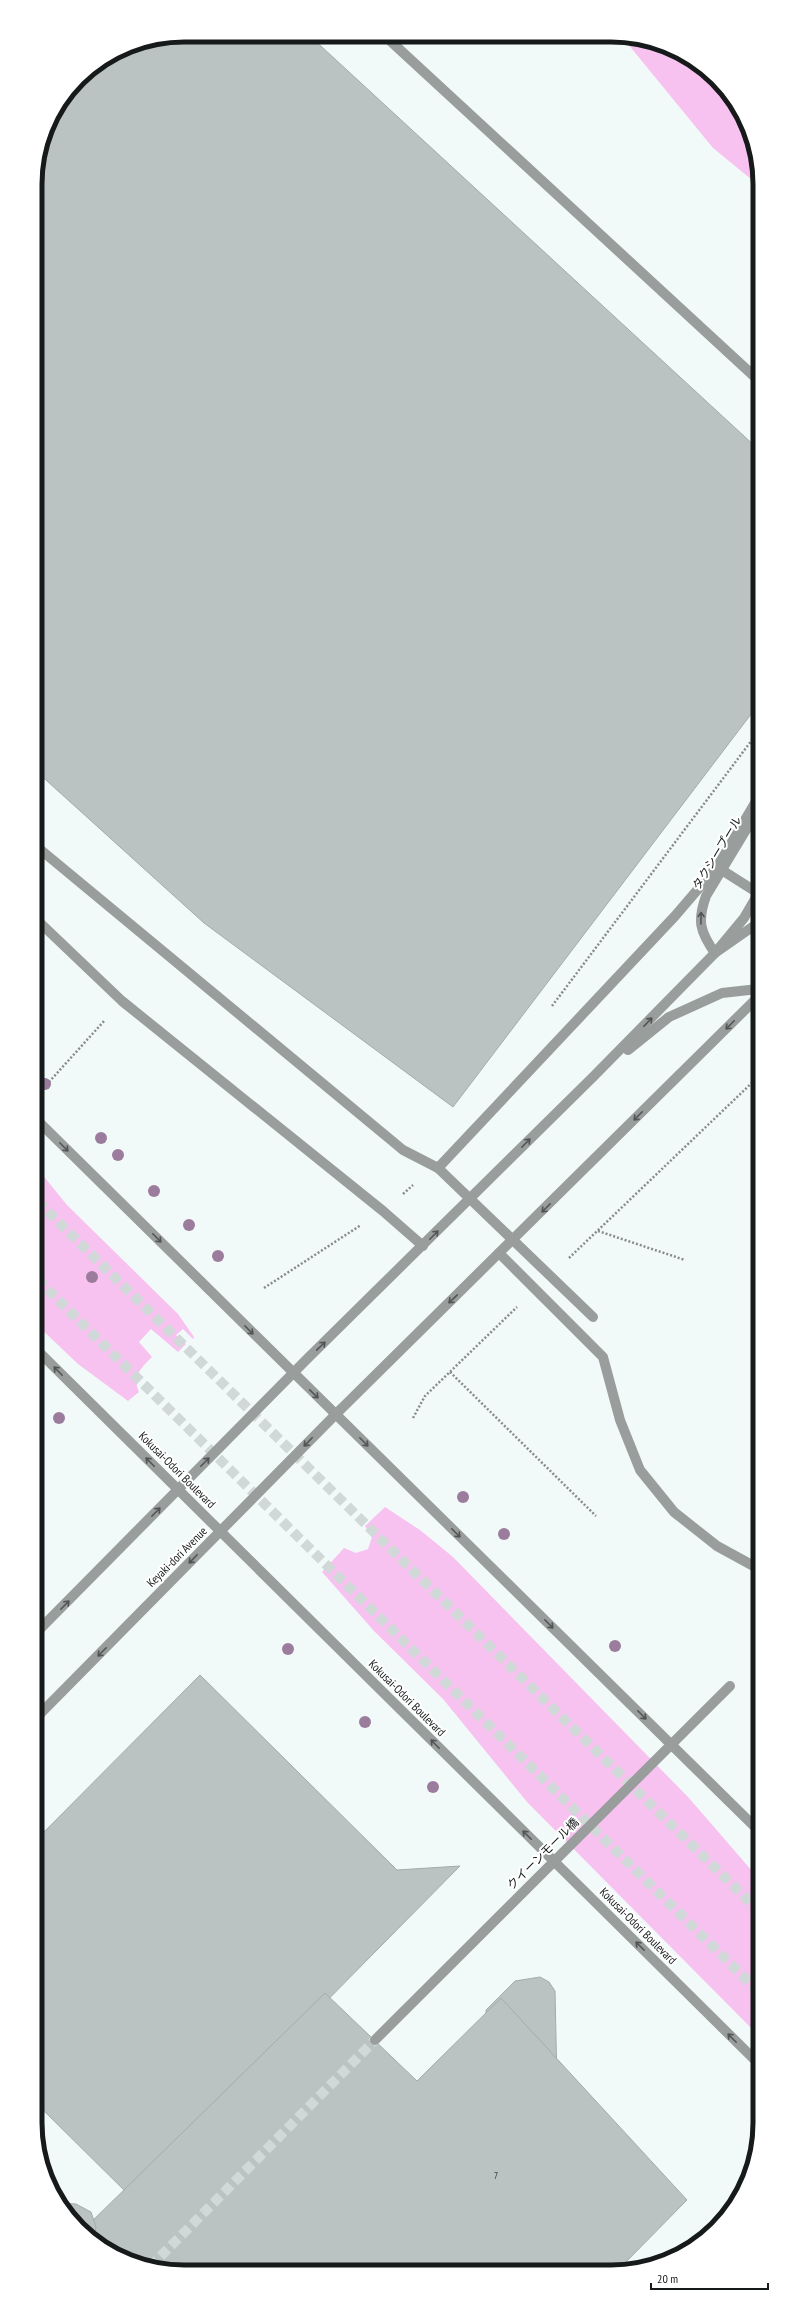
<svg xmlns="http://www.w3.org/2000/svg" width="795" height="2307" font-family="'PT Sans Narrow','Noto Sans JP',sans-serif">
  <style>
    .green { fill: #f8c2f0 }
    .building { fill: #bac3c1; stroke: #a3acab }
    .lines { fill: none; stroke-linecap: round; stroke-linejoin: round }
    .minor-tunnel { stroke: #d1d8d8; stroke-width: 10; stroke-dasharray: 10 5; stroke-linecap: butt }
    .path { stroke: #868c8b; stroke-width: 2.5; stroke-dasharray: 2 2; stroke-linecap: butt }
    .minor { stroke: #999d9c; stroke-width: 10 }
    .minor-bridge { stroke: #999d9c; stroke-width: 10 }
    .tree { fill: #9c7c9d }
    .oneway { stroke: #525554 }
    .labels { text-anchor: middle; stroke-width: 4; stroke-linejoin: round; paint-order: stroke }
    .number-label { font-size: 10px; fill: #404444 }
    .street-label { font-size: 12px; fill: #171a1a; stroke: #fff }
    .rim { fill: none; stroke: #171a1a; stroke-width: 5 }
  </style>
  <rect width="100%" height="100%" fill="#f2faf9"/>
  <g class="green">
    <polygon points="623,38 640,38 677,50 716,79 740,110 757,155 757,184 713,148"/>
    <path d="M37 1168 67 1205 178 1314 194 1337 193 1339 183 1329 176 1335 186 1344 178 1352 151 1329 139 1342 152 1357C141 1368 132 1376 139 1392L128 1401 78 1364 37 1325Z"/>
    <polygon points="385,1507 420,1530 453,1557 689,1798 759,1879 760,2037 527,1802 443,1699 374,1631 322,1572 344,1548 356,1553 368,1549 372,1537 365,1526"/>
  </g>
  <g class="building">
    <polygon points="184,35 310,36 757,448 758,705 453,1107 204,923 36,771 35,174 50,118 86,72 127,46"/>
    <polygon points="200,1675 397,1870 460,1866 132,2198 38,2105 38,1838"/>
    <polygon points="540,1977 549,1982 555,1991 561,2269 285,2269 326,2229 433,2228 432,2123 486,2070 486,2010 515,1981"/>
    <polygon points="325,1993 417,2081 501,1998 687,2200 619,2269 155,2269 118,2257 82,2231"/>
    <polygon points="59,2203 76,2204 91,2212 96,2227 94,2240 79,2228"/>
  </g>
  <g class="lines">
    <g class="minor-tunnel">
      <polyline points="37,1201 759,1911"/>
      <polyline points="37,1279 760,1993"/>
      <polyline points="150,2267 375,2040"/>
    </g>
    <g class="path">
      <polyline points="552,1006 758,732"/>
      <polyline points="49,1082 105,1020"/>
      <polyline points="403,1194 413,1185"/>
      <polyline points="598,1231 685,1260"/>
      <polyline points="569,1258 758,1077"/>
      <polyline points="264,1288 361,1225"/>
      <polyline points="450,1372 596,1516"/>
      <polyline points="413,1418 425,1396 517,1307"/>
    </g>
    <g class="minor">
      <polyline points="385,36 757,379"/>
      <path d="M758 810 706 896C697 921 700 932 715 953L758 923"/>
      <polyline points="36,919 122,1001 383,1211 423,1246"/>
      <polyline points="628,1050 669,1017 722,993 758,989"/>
      <polyline points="37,1120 759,1831"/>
      <polyline points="499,1253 603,1357 620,1420 640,1470 674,1512 717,1546 759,1569"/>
      <polyline points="37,1350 760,2065"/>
      <polyline points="37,1632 307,1359 593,1077 715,953 744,918 758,894"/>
      <polyline points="37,1717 336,1414 758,997"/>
    </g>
    <g class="minor-bridge">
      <polyline points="36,846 403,1150 438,1168 675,916 717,867 758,798"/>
      <polyline points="717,867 758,893"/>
      <polyline points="438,1168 593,1317"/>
      <polyline points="375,2040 730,1686"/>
    </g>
  </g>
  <g class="tree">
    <circle cx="45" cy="1084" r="6"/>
    <circle cx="101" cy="1138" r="6"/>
    <circle cx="118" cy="1155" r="6"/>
    <circle cx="154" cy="1191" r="6"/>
    <circle cx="189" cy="1225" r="6"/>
    <circle cx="218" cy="1256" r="6"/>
    <circle cx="92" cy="1277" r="6"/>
    <circle cx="59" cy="1418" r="6"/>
    <circle cx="463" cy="1497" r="6"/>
    <circle cx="504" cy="1534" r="6"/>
    <circle cx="615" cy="1646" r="6"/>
    <circle cx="288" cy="1649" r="6"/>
    <circle cx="365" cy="1722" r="6"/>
    <circle cx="433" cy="1787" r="6"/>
  </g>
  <defs><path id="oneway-shaft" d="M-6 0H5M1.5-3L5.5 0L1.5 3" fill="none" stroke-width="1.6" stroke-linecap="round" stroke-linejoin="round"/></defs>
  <g class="oneway">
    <use href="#oneway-shaft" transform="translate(701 918) rotate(-89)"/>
    <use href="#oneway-shaft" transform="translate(648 1022) rotate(-46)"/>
    <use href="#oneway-shaft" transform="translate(730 1025) rotate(135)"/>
    <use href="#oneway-shaft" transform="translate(638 1116) rotate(135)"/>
    <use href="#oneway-shaft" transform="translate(526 1143) rotate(-45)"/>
    <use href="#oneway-shaft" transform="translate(64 1147) rotate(45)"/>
    <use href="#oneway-shaft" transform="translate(546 1208) rotate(135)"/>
    <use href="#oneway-shaft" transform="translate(434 1235) rotate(-45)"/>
    <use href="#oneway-shaft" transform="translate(157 1238) rotate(45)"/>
    <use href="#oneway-shaft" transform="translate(453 1299) rotate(136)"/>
    <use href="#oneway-shaft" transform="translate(249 1330) rotate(45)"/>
    <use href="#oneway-shaft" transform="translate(321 1346) rotate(-44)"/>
    <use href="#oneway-shaft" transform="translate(58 1371) rotate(-135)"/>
    <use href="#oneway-shaft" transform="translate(314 1394) rotate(44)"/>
    <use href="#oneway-shaft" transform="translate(308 1442) rotate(134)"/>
    <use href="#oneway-shaft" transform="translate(364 1442) rotate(45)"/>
    <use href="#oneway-shaft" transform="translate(150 1462) rotate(-135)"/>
    <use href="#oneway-shaft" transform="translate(205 1462) rotate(-45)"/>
    <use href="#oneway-shaft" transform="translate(156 1512) rotate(-45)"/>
    <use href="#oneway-shaft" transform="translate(456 1533) rotate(45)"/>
    <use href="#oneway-shaft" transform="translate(193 1559) rotate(134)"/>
    <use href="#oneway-shaft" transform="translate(65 1605) rotate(-45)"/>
    <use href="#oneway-shaft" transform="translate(549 1624) rotate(45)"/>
    <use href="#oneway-shaft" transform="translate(102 1652) rotate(135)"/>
    <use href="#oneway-shaft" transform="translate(642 1715) rotate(45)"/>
    <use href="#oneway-shaft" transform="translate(435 1744) rotate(-135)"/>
    <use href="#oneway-shaft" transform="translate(527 1835) rotate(-135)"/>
    <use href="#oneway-shaft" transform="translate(640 1946) rotate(-135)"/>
    <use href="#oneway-shaft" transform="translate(732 2038) rotate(-135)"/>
  </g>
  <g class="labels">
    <g class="number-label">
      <text x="496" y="2179">7</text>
    </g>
    <g class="street-label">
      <text transform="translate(717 853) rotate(-59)" y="4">タクシープール</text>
      <text transform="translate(177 1470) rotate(45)" y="4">Kokusai-Odori Boulevard</text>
      <text transform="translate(177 1557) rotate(-45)" y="4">Keyaki-dori Avenue</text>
      <text transform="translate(407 1698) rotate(45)" y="4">Kokusai-Odori Boulevard</text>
      <text transform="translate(543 1854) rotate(-45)" y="4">クイーンモール橋</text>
      <text transform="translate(638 1926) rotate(45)" y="4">Kokusai-Odori Boulevard</text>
    </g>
  </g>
  <path d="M0 0H795V2307H0ZM184 42H611A142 142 0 0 1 753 184V2123A142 142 0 0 1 611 2265H184A142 142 0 0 1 42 2123V184A142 142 0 0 1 184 42Z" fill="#fff" fill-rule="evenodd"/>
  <path class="rim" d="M184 42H611A142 142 0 0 1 753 184V2123A142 142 0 0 1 611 2265H184A142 142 0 0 1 42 2123V184A142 142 0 0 1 184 42Z"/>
  <path d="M651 2283v6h117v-6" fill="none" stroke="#171a1a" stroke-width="2"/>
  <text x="657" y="2283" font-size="12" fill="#171a1a" stroke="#ffffff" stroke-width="3" paint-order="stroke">20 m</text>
</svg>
